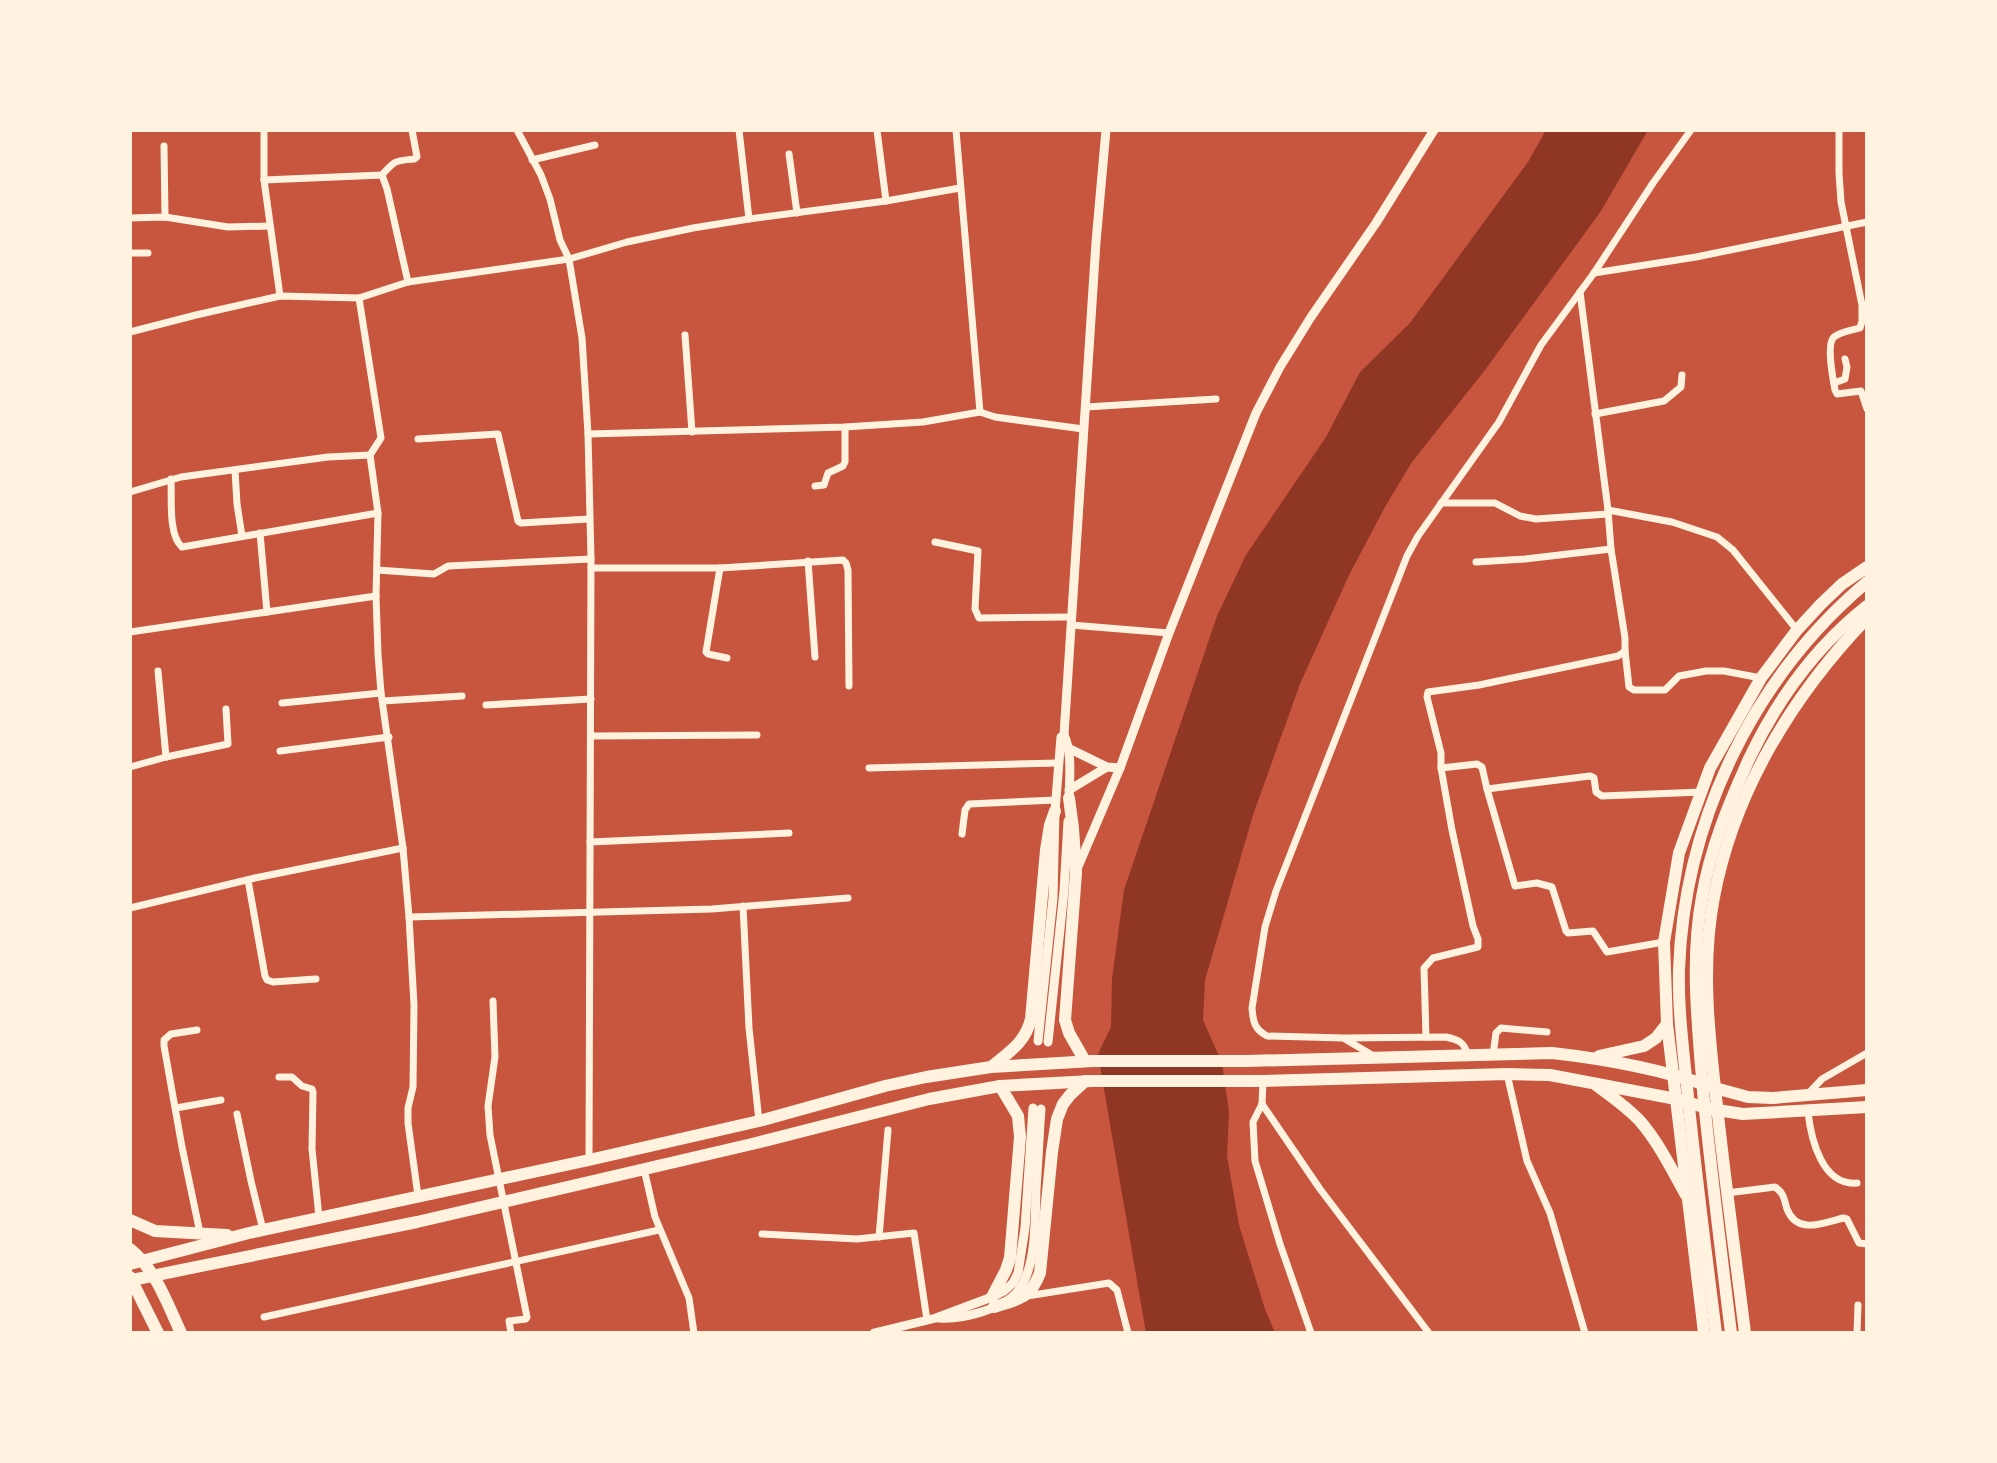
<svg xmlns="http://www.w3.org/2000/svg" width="1997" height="1463" font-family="Roboto,sans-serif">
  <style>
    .water { fill: #8f3625 }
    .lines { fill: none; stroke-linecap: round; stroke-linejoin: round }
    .minor { stroke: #fff3e0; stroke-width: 7 }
    .tertiary { stroke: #fff3e0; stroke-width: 9 }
    .primary { stroke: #fff3e0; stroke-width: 12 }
    .trunk { stroke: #fff3e0; stroke-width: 12 }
  </style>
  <rect width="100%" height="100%" fill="#c8553d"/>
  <polygon class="water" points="1546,130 1648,130 1601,211 1485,370 1412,462 1385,507 1349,575 1300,684 1253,815 1205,980 1203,1020 1222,1063 1229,1112 1227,1156 1239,1225 1265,1309 1275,1333 1146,1333 1098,1054 1111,1027 1112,979 1124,890 1217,616 1246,555 1326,437 1360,372 1410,323 1528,162"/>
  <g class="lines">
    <g class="minor">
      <polyline points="264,130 264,180 280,296"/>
      <polyline points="517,130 541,175 550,199 560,240 569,259 582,338 588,434 591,559 589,1160"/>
      <polyline points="739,130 749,219"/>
      <polyline points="877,130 886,201"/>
      <polyline points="956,130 980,412"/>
      <path d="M1839 131V173L1841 202 1862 305V321L1860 328C1853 330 1840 332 1834 337 1826 344 1833 379 1835 390L1837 394 1861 391 1867 409"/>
      <polyline points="164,146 165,217"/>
      <polyline points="789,154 797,213"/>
      <polyline points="532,160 595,145"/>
      <path d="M382 175C395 160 395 161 414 159L417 157 412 130"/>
      <polyline points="264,180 382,175 387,189 408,282"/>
      <polyline points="130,218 165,217 228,227 270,226"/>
      <polyline points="130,253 148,253"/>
      <polyline points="1594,273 1696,257 1867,222"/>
      <polyline points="1580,292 1608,510 1672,522 1717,537 1733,550 1797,630"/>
      <polyline points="359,298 381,438 370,455 378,513 376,596 378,654 381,693 403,848 409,917 712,909 848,898"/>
      <polyline points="130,332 196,315 280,296 359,298 408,282 569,259 627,242 693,228 749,219 886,201 960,188"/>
      <polyline points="685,335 692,432"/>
      <polyline points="1834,383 1845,379 1847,367 1845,359"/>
      <polyline points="1086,407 1216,399"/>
      <polyline points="1595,414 1664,401 1681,387 1682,375"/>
      <polyline points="588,434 845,427 923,422 980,412 995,417 1083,429"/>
      <polyline points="418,439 498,434 518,521 521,523 589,519"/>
      <polyline points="235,470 237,504 242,536"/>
      <path d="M171 479C172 498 168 535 182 547L378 513"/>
      <polyline points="815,486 824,485 828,473 843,466 845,462 845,427"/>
      <polyline points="130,492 181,477 328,457 370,455"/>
      <polyline points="1441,503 1495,503 1520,516 1536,519 1608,514"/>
      <polyline points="260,533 267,612"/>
      <polyline points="935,542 978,551 975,609 979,618 1071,617"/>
      <polyline points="808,561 815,657"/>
      <polyline points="1476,562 1525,559 1611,549"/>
      <polyline points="591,568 720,568 843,560 846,563 848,570 849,686"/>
      <polyline points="720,568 706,652 708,654 727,658"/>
      <polyline points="377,570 434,574 448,566 591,559"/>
      <polyline points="1071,625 1169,633"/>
      <polyline points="130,632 376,596"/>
      <polyline points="1625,651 1629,687 1634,690 1665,690 1679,676 1706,671 1724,671 1761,678"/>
      <polyline points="158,671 166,757"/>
      <polyline points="383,701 462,696"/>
      <polyline points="282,703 381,693"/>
      <polyline points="486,705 591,699"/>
      <polyline points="591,736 757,735"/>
      <polyline points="280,751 389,737"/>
      <polyline points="130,767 166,757 228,744 226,709"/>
      <polyline points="869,768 1058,763"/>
      <polyline points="1441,768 1477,764 1482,767 1487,789 1590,776 1594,778 1596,792 1602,796 1702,792"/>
      <polyline points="1487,789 1515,886 1537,883 1552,887 1566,931 1568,933 1593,931 1607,952 1664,942"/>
      <polyline points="962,834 965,810 969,804 1056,800"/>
      <polyline points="590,842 789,833"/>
      <polyline points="248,880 265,976 267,980 273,982 316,979"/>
      <polyline points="743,906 749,1028 759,1121"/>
      <polyline points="130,908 255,878 403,848"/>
      <polyline points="409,917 414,1005 413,1087 408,1108 408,1123 418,1196"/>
      <polyline points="493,1001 495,1057 488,1106 490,1135 527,1317 526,1319 509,1321 511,1333"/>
      <polyline points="197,1030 171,1034 164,1040 164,1046 182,1147 200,1233"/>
      <polyline points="1426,1037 1424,968 1433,958 1478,947 1478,939 1473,926 1452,830 1441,768 1441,753 1427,697 1428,692 1479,685 1618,656 1625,651 1625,638 1611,549 1608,510"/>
      <polyline points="1345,1039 1372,1055"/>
      <path d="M1468 1055C1464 1042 1459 1040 1446 1037L1343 1038 1267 1036C1254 1029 1253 1021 1252 1008L1265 927 1276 891 1407 556 1418 536 1499 422 1541 345 1594 273 1653 183 1691 130"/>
      <polyline points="1493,1055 1496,1033 1501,1028 1547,1032"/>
      <polyline points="1507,1074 1527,1161 1550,1213 1585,1333"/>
      <polyline points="279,1077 292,1077 302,1086 312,1089 313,1092 312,1149 319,1217"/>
      <polyline points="1263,1081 1262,1104 1253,1122 1255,1161 1280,1244 1311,1333"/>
      <polyline points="1807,1095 1822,1079 1867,1053"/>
      <polyline points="1262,1104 1320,1189 1429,1333"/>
      <polyline points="176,1108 221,1100"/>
      <path d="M1808 1112C1811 1139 1822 1186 1857 1183"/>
      <polyline points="237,1114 251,1181 263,1230"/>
      <polyline points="644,1169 655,1217 689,1298 694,1333"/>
      <path d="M1727 1193 1775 1187C1784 1193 1784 1199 1787 1209 1797 1235 1823 1223 1843 1218L1847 1219 1859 1243 1867 1244"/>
      <polyline points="762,1234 857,1239 914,1233 927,1320"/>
      <polyline points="879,1237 888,1130"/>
      <polyline points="1027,1296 1109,1283 1117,1290 1128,1333"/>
      <polyline points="264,1317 659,1230"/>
      <polyline points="1857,1333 1858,1305"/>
    </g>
    <g class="tertiary">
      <path d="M1064 735C1073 753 1069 782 1069 802"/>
      <polyline points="1068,748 1107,767 1120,768"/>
      <polyline points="1069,790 1107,767"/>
      <polyline points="1077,869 1120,768 1169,633 1256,413 1280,367 1311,317 1376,223 1434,130"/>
      <polyline points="1038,1041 1053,898 1055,811 1061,737 1064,735 1096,242 1106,130"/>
      <polyline points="1048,1042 1064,891 1068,821"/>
      <path d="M939 1318C961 1320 1004 1309 1018 1291 1037 1267 1035 1218 1036 1189 1038 1162 1039 1135 1041 1109"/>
      <polyline points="874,1333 936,1318 992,1297 1004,1291 1013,1283 1018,1273 1025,1228 1033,1108"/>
    </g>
    <g class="primary">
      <polyline points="1069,798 1073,828 1076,873 1065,1020 1069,1033 1085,1061"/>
      <polyline points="1599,1056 1644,1046 1656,1038 1667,1024"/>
      <path d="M991 1067C1009 1052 1025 1043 1031 1019L1046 850 1050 825 1055 811"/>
      <path d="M1596 1085C1611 1096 1627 1107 1640 1121 1659 1143 1672 1170 1686 1195"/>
      <polyline points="130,1220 155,1231 227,1235"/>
      <path d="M130 1264 249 1233 589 1160 759 1121 885 1086 926 1077 991 1067 1093 1061H1247L1552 1053C1606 1059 1660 1069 1712 1087"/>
      <polyline points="132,1280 417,1222 752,1144 929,1099 1000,1086 1092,1081 1263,1081 1507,1074 1550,1075 1676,1099 1714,1110"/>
      <polyline points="992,1297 1006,1270 1010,1258 1020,1137 1018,1116 1000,1086"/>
      <path d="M994 1307C1019 1299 1030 1299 1040 1273L1052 1152 1057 1119 1063 1104 1070 1095 1085 1081"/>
    </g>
    <g class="trunk">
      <polyline points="1715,1088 1748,1097 1773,1098 1867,1090"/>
      <polyline points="1717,1110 1743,1114 1867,1107"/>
      <path d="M130 1249C156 1270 167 1303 181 1333"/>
      <polyline points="130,1277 158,1333"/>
      <polyline points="1704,1333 1667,1024 1664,942 1679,853 1710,768 1761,678 1797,630 1821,604 1842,584 1867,567"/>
      <path d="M1716 1333C1706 1254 1696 1176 1688 1097 1684 1055 1678 1012 1679 970 1684 821 1753 678 1867 582"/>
      <path d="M1731 1333C1721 1252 1711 1172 1703 1091 1698 1027 1690 960 1702 897 1710 849 1729 803 1749 759 1777 700 1815 647 1867 606"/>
      <path d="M1745 1333C1736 1260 1726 1188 1718 1115 1710 1043 1700 969 1714 897 1734 791 1793 695 1867 618"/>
    </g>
  </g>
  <rect width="1997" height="1463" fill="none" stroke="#fff3e0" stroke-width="264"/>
</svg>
